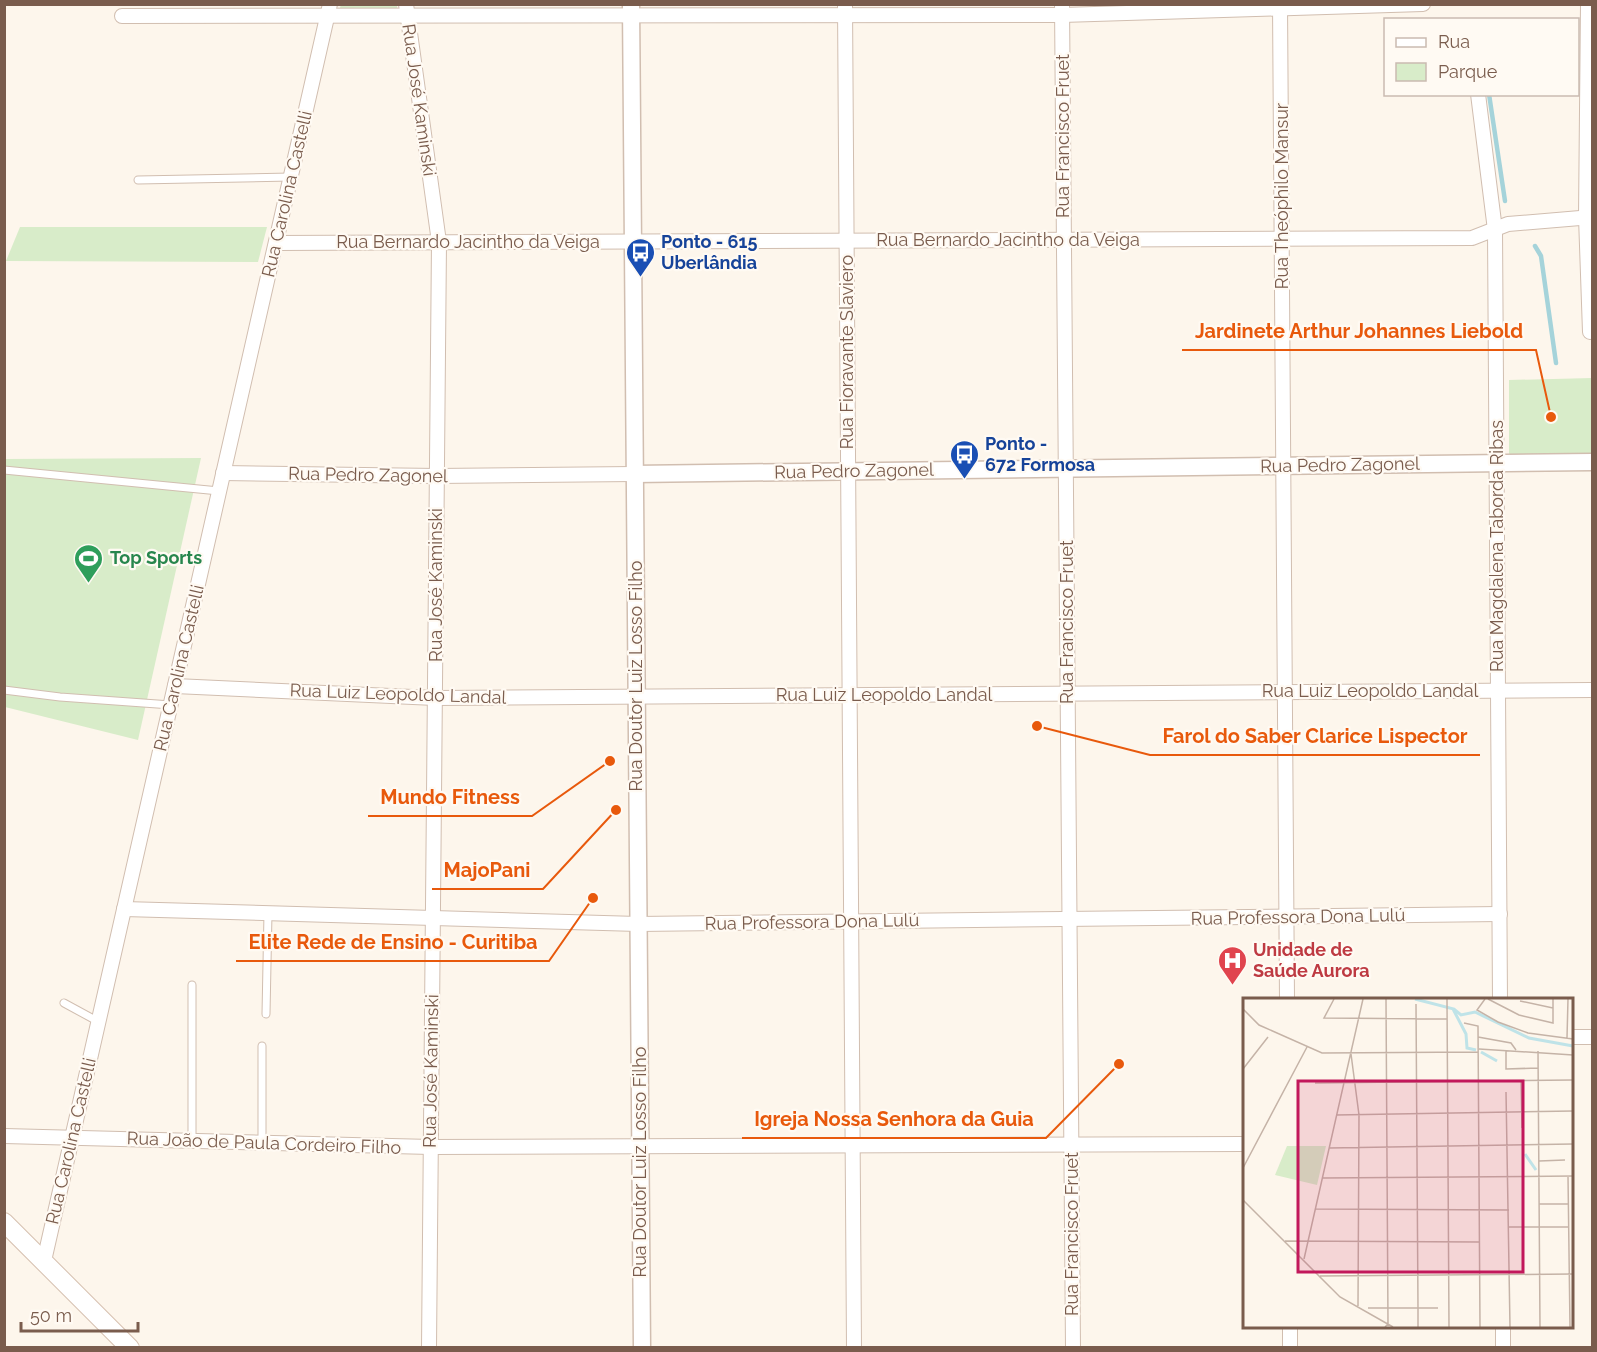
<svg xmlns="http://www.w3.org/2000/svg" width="1597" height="1352" font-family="Raleway,sans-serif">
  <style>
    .green { fill: #d8ecc9 }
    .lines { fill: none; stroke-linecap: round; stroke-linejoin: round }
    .stream { stroke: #a5d3da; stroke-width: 4.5 }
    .service-casing { stroke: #d1beb0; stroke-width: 9 }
    .minor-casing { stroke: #d1beb0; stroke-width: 16 }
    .tertiary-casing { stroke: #d1beb0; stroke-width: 19 }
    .secondary-casing { stroke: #d6c0b0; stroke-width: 20 }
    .service { stroke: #fff; stroke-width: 7 }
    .minor { stroke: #fff; stroke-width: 14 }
    .tertiary { stroke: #fff; stroke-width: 16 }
    .secondary { stroke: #fff; stroke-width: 18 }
    .labels { text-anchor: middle; stroke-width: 4.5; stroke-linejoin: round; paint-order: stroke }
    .street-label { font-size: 18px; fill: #7a5c4d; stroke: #fffaf3 }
    .transit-label { font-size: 18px; font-weight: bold; fill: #164399; stroke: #fffaf3; text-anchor: start }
    .leisure-label { font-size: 18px; font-weight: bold; fill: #27864d; stroke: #fffaf3; text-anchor: start }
    .health-label { font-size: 18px; font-weight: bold; fill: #be3a42; stroke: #fffaf3; text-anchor: start }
    .inset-river { fill: none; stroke: #bfe3e8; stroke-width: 3 }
    .inset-road { fill: none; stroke: #c5b3a7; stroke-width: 1.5 }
    .view { fill: #c2185b; fill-opacity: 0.15; stroke: #c2185b; stroke-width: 3 }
    .inset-edge { fill: none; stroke: #7a5c4d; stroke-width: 3 }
    .leader { fill: none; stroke: #e8590c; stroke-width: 2 }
    .callout-dot { fill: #e8590c; stroke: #fffaf3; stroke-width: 2 }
    .callout-label { font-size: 20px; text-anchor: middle; font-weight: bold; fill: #e8590c; stroke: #fffaf3; stroke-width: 4.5; stroke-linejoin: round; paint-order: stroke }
  </style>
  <rect width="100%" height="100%" fill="#fdf6ec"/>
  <g class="green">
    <polygon points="341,4 397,5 397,8 340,8"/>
    <polygon points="20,227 267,227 258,262 6,261"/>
    <polygon points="1592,378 1592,455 1509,456 1509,380"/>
    <polygon points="201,458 138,740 5,707 4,459"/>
  </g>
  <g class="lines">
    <g class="stream">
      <polyline points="1489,94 1505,201"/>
      <polyline points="1535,246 1541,256 1556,363"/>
    </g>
    <defs>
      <g id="service">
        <polyline points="138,180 291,177"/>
        <polyline points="4,470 219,491"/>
        <polyline points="4,690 60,697 171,705"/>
        <polyline points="192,985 192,1141"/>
        <polyline points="64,1003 99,1022"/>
        <polyline points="266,1014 268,913"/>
        <polyline points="262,1046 262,1143"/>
      </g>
      <g id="minor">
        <polyline points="406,4 439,242 429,1348"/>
        <polyline points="845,4 854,1348"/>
        <polyline points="1062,4 1073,1348"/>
        <polyline points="1280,4 1287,1000"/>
        <polyline points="1588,4 1586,217 1590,332"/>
        <polyline points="122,16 1062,15 1423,4"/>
        <polyline points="1478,94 1495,230 1500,1000"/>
        <polyline points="276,243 1472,238 1508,224 1592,217"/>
        <polyline points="223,473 437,476 634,474"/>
        <polyline points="175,686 435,698 1592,690"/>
        <polyline points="124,909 638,924 1500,914"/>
        <polyline points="1572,1037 1592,1037"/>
        <polyline points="4,1136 431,1147 1244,1144"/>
        <polyline points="44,1261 330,4"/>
        <polyline points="1290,1326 1290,1348"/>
        <polyline points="1503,1326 1503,1348"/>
      </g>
      <g id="tertiary">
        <polyline points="631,4 642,1348"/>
        <polyline points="634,474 1592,462"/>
      </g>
      <polyline id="secondary" points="4,1222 130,1348"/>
    </defs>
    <use href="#service" class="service-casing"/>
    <use href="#minor" class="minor-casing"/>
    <use href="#tertiary" class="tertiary-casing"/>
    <use href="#secondary" class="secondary-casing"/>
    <use href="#service" class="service"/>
    <use href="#minor" class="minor"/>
    <use href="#tertiary" class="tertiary"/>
    <use href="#secondary" class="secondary"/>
  </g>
  <defs>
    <symbol id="bus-pin" viewBox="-11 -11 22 30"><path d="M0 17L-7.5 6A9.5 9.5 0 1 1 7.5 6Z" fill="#1a4fb4" stroke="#fffaf3"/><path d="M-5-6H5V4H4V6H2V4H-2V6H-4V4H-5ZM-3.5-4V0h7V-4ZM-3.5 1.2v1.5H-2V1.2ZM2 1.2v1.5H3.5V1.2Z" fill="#fff"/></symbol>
    <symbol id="stadium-pin" viewBox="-11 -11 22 30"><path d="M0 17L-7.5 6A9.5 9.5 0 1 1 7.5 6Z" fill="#2e9e5b" stroke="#fffaf3"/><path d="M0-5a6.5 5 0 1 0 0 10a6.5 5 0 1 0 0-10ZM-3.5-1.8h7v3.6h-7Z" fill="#fff"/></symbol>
    <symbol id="hospital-pin" viewBox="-11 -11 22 30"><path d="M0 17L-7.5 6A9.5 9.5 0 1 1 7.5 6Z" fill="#e0444e" stroke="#fffaf3"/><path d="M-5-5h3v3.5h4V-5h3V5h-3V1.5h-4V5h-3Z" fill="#fff"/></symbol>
  </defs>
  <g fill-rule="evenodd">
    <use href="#bus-pin" x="624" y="236" width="33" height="45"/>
    <use href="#bus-pin" x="948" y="438" width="33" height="45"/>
    <use href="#stadium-pin" x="72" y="542" width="33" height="45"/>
    <use href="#hospital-pin" x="1216" y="944" width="33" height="45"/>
  </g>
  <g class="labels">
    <g class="street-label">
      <text transform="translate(419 100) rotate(82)" y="6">Rua José Kaminski</text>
      <text transform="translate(1063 136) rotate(-90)" y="6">Rua Francisco Fruet</text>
      <text transform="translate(287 194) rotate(-77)" y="6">Rua Carolina Castelli</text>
      <text transform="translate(1282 196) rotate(-90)" y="6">Rua Theóphilo Mansur</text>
      <text x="1008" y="246">Rua Bernardo Jacintho da Veiga</text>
      <text x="468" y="248">Rua Bernardo Jacintho da Veiga</text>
      <text transform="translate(847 352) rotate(-90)" y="6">Rua Fioravante Slaviero</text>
      <text transform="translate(1340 465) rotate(-1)" y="6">Rua Pedro Zagonel</text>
      <text transform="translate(854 471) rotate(-1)" y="6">Rua Pedro Zagonel</text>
      <text transform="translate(368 475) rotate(1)" y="6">Rua Pedro Zagonel</text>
      <text transform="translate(1497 546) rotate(-90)" y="6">Rua Magdalena Taborda Ribas</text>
      <text transform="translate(436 585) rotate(-90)" y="6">Rua José Kaminski</text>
      <text transform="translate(1067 622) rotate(-90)" y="6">Rua Francisco Fruet</text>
      <text transform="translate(179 668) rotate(-77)" y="6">Rua Carolina Castelli</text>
      <text transform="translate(636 676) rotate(-90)" y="6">Rua Doutor Luiz Losso Filho</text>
      <text x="1370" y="697">Rua Luiz Leopoldo Landal</text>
      <text transform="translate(398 694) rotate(2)" y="6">Rua Luiz Leopoldo Landal</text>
      <text x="884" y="701">Rua Luiz Leopoldo Landal</text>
      <text transform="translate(1298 917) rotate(-1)" y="6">Rua Professora Dona Lulú</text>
      <text transform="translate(812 922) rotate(-1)" y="6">Rua Professora Dona Lulú</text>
      <text transform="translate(431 1071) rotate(-89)" y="6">Rua José Kaminski</text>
      <text transform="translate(71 1141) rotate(-77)" y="6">Rua Carolina Castelli</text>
      <text transform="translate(264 1143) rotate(2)" y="6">Rua João de Paula Cordeiro Filho</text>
      <text transform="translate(640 1162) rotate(-90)" y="6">Rua Doutor Luiz Losso Filho</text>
      <text transform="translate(1072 1234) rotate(-90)" y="6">Rua Francisco Fruet</text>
    </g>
    <g class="transit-label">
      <text x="661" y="248">Ponto - 615<tspan x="661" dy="21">Uberlândia</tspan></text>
      <text x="985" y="450">Ponto -<tspan x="985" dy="21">672 Formosa</tspan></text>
    </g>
    <g class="leisure-label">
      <text x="110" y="564">Top Sports</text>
    </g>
    <g class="health-label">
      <text x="1253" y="956">Unidade de<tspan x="1253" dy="21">Saúde Aurora</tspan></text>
    </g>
  </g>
  <g transform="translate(1243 998)">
    <rect width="330" height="330" fill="#fdf6ec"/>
    <path d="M44 148H83L74 187 32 177Z" fill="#d8ecc9"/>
    <path class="inset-river" d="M172 1 211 11 218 17 232 14 286 40 330 48M210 11 223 36 224 50 233 52M238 54 254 63M282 156 293 172"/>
    <path class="inset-road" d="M91 1 81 20 204 21M204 1 206 329M242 1 234 12 255 24 285 35 330 41M245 1 276 17 310 25V1M277 3 310 10M173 6 175 310H195M0 11 16 27 79 55 235 54M221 25 235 28 237 329M235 39 268 45 273 52M324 40 325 1M236 51 330 57M263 53V71L295 70M295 53 297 329M108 56 116 117 115 308M0 71 25 39M278 82 279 130M72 85 330 82M263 94 267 329M93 117 330 113M86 150 330 146M296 163 322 162M0 170 64 49M325 178 327 329M80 180 330 178M0 202 97 299 150 329M296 206H326M73 211 266 212M266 229H326M42 243 236 244M61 261 120 1M77 278 330 276M125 310H175V329M142 329 145 326 143 1"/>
    <path class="view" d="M55 83H280V274H55Z"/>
    <rect width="330" height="330" class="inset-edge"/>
  </g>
  <path class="leader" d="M1551 417L1536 350H1182M1037 726L1150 755H1480M610 761L532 816H368M616 810L543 889H432M593 898L549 961H236M1119 1064L1046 1138H742"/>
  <g class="callout-dot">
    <circle cx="1551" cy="417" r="6"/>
    <circle cx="1037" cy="726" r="6"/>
    <circle cx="610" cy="761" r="6"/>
    <circle cx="616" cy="810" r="6"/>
    <circle cx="593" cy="898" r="6"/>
    <circle cx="1119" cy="1064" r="6"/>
  </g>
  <g class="callout-label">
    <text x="1359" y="338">Jardinete Arthur Johannes Liebold</text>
    <text x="1315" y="743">Farol do Saber Clarice Lispector</text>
    <text x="450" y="804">Mundo Fitness</text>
    <text x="487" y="877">MajoPani</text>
    <text x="393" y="949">Elite Rede de Ensino - Curitiba</text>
    <text x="894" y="1126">Igreja Nossa Senhora da Guia</text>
  </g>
  <rect width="1597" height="1352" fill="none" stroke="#7a5c4d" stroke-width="12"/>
  <rect x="1384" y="18" width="195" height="78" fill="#fffaf3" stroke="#cabbb1" stroke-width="1.5"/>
  <rect x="1396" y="38" width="30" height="9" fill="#ffffff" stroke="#cabbb1" stroke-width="1.5"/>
  <text x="1438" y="48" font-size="18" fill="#7a5c4d">Rua</text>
  <rect x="1396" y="63" width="30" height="18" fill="#d8ecc9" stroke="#cabbb1" stroke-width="1.5"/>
  <text x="1438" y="78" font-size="18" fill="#7a5c4d">Parque</text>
  <path d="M21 1322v9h117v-9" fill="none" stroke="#7a5c4d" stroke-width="3"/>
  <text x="30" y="1322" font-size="18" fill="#7a5c4d" stroke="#fffaf3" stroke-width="4.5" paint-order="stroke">50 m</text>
</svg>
